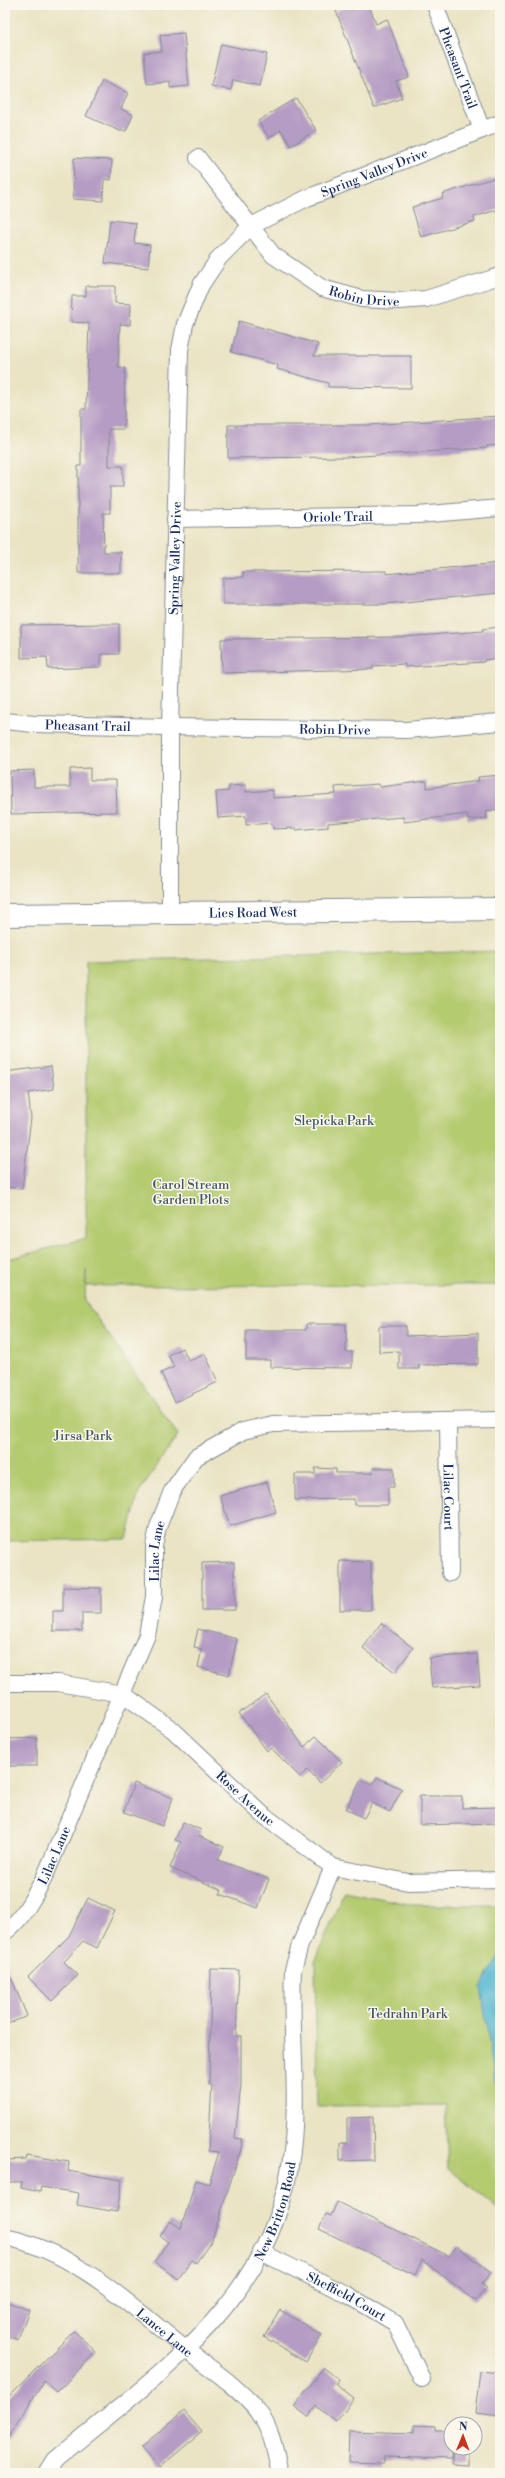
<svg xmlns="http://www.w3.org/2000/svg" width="505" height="2478" font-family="'Libre Bodoni',serif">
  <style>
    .green { fill: #b4cb6f; stroke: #687d66 }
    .water { fill: #54b6d2; stroke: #387298 }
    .building { fill: #b59cc4 }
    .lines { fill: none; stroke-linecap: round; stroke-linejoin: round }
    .street-casing { stroke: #828a92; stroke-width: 18 }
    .secondary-casing { stroke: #828a92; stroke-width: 24 }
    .street { stroke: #fff; stroke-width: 16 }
    .secondary { stroke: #fff; stroke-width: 22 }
    .labels { text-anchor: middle; stroke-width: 3; stroke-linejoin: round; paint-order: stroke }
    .street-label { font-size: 13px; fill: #1b2f5e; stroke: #fbf7ec }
    .park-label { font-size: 13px; fill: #415662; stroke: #fbf7ec }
  </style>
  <rect width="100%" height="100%" fill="#fbf7ec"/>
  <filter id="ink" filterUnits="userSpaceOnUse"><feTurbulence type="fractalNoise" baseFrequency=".025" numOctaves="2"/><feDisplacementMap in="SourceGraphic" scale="8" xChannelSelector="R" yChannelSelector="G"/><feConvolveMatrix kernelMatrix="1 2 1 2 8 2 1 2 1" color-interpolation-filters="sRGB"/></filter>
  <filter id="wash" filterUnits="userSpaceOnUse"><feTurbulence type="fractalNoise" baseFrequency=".012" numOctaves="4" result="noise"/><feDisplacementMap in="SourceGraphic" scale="16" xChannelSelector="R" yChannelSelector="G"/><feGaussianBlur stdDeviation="0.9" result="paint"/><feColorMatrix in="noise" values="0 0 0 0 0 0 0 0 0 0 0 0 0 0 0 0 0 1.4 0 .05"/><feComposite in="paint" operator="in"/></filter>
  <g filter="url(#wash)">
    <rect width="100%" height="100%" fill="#eae4c5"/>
    <g class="green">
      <polygon points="500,951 500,1285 86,1286 86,1270 85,1301 178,1435 139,1492 127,1539 5,1541 5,1260 86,1238 86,961"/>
      <polygon points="344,1891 413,1905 500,1905 500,2211 448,2168 445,2105 317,2106 315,1962"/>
    </g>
    <polygon class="water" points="500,1954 500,2117 481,1987"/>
    <g id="blocks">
      <g class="building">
        <polygon points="352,5 369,5 376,24 387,19 409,77 396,81 402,98 374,108 336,11"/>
        <polygon points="184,33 189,86 170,88 170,82 147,84 144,53 162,51 160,35"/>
        <polygon points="221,44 267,54 260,86 233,80 231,90 211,86"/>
        <polygon points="102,81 128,93 121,109 133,115 126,131 120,131 86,116"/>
        <polygon points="296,98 316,130 291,146 281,130 269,138 258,121"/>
        <polygon points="74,158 112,160 111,180 104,179 103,201 73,199"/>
        <polygon points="500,176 500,209 474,217 475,221 421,237 412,207 443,198 442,194"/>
        <polygon points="110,220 136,223 134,243 150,245 148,268 105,263"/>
        <polygon points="86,286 115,286 115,303 131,304 130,325 120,324 118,367 125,368 124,429 109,429 109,466 123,466 123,487 110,487 110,513 103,513 104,552 121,552 121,573 78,573 78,466 81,466 81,409 86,409 89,323 71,322 72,296 86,296"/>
        <polygon points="239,321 318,344 314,356 411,356 411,388 328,387 328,383 277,369 278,365 231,352"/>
        <polygon points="500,416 500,445 487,446 487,448 346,457 228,458 228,425 370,425"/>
        <polygon points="500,563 500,593 384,604 223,604 223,578 243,577 243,572 386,571 386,574"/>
        <polygon points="119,624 119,654 101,654 101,667 48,669 47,657 21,658 21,625"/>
        <polygon points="500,627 500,658 484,660 484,662 405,667 405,664 373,666 373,669 222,673 221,639 403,637 483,631 482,629"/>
        <polygon points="90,768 90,780 116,780 117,812 11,814 10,771 34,770 34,787 70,787 70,769"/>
        <polygon points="500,775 500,809 486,811 487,818 468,820 467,814 404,822 403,817 328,823 328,827 296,830 296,828 273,829 272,823 246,825 246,816 218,818 216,792 229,791 229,786 246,785 246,792 273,790 273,798 336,794 335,787 379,784 380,787 427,781 427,788 479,781 478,777"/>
        <polygon points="51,1066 54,1089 28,1093 31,1118 22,1189 5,1187 5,1072"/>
        <polygon points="306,1324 346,1324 346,1352 352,1352 352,1368 270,1367 270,1360 246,1360 246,1330 306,1330"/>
        <polygon points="379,1326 406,1326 406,1336 478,1333 478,1364 419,1365 419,1369 399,1369 399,1351 379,1352"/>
        <polygon points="182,1348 189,1361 205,1354 218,1382 175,1402 161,1373 174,1367 168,1355"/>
        <polygon points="315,1468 336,1469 336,1473 373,1473 373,1468 394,1468 394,1487 388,1487 388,1505 354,1505 354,1499 295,1500 295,1474 315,1474"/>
        <polygon points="267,1482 276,1512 230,1526 220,1496"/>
        <polygon points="340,1561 371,1562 371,1610 340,1610"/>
        <polygon points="234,1562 235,1610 202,1610 202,1563"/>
        <polygon points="63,1587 101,1588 101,1613 82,1613 82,1631 53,1631 53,1611 63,1611"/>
        <polygon points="381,1623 413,1648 395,1672 363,1648"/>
        <polygon points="198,1629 237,1639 229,1675 198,1667 202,1649 194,1647"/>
        <polygon points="477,1654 480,1685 432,1688 429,1658"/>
        <polygon points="266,1694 304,1747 316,1736 342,1762 320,1783 307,1770 300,1777 271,1748 267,1751 239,1713"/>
        <polygon points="37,1738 37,1766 5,1766 5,1739"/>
        <polygon points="377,1777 402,1789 390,1812 372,1803 364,1818 346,1809 361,1780 372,1785"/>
        <polygon points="134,1783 173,1798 162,1826 124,1812"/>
        <polygon points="420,1796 462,1796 462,1808 500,1807 500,1823 420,1825"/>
        <polygon points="183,1822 201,1830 199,1836 224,1847 218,1860 269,1879 258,1908 220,1894 222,1890 170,1868 181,1842 175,1840"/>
        <polygon points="88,1898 115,1911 97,1948 83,1941 64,1962 78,1975 52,2001 28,1977 69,1936"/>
        <polygon points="5,1963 27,2016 5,2025"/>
        <polygon points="211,1969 239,1970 236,2036 241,2036 241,2085 235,2138 242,2139 241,2149 212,2240 196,2263 192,2260 178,2279 154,2262 168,2242 160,2236 170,2221 181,2228 196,2180 209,2184 219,2152 208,2151 212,2085 209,2085"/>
        <polygon points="373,2117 374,2160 340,2161 340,2143 347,2143 347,2118"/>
        <polygon points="27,2155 69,2162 68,2171 122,2180 117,2212 77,2205 79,2193 41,2187 40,2192 21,2188 22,2182 5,2182 5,2160 26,2159"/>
        <polygon points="337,2202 449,2256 457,2246 491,2272 482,2283 487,2287 476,2301 422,2260 415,2275 319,2229 326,2214 331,2216"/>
        <polygon points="5,2301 29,2310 18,2340 5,2335"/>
        <polygon points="280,2310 322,2335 306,2362 264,2337"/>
        <polygon points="74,2331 96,2352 57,2392 44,2380 5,2443 5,2400"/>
        <polygon points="324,2368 339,2379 335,2384 354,2399 336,2422 316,2406 308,2417 294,2406"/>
        <polygon points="480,2371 500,2373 500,2416 475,2413"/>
        <polygon points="184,2411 202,2432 159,2468 141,2447"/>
        <polygon points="414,2425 435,2426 435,2430 451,2430 451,2459 384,2457 384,2463 348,2462 349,2431 414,2433"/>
        <polygon points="453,2448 468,2448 468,2465 452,2464"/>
      </g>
    </g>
  </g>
  <g filter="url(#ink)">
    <use href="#blocks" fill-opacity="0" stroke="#828a92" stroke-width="1"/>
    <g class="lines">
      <defs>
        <g id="street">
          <path id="s1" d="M435 5 482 130"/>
          <path id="s2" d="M198 158 273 255 322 288 362 299 399 301 426 299 500 276"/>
          <path id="s3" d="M175 519 418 515 500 508"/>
          <path id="s4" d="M5 721 34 724 170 727 406 730 500 722"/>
          <path id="s5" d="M170 913V727L180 350 185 324 201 285 219 258 251 226 307 198 500 123"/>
          <path id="s6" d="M448 1421 450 1573"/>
          <path id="s7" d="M5 1683H58L123 1694 173 1730 262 1814 333 1867 408 1882 500 1880"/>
          <path id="s8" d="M5 1932C23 1919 35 1895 45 1876L147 1635 154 1597V1546L158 1527 172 1491 196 1457 243 1431 273 1424 500 1420"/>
          <path id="s9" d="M5 2237C76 2252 129 2304 184 2348 209 2368 237 2385 258 2411 272 2430 275 2451 280 2473"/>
          <path id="s10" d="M263 2253 348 2295 395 2323 422 2379"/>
          <path id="s11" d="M47 2473 55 2460C160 2372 276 2299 292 2151 299 2091 290 2030 293 1970L300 1945 333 1867"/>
        </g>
        <g id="secondary">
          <path id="s12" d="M5 915 500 909"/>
        </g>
      </defs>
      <use href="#street" class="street-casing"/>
      <use href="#secondary" class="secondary-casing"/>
      <use href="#street" class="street"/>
      <use href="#secondary" class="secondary"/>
    </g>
  </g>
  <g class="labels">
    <g class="street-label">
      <text dy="5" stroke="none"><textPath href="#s1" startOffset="67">Pheasant Trail</textPath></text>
      <text dy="5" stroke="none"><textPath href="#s5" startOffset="844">Spring Valley Drive</textPath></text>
      <text dy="5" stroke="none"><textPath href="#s2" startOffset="225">Robin Drive</textPath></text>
      <text dy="5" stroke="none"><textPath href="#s3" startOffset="163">Oriole Trail</textPath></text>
      <text dy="5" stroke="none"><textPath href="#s5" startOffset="355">Spring Valley Drive</textPath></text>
      <text dy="5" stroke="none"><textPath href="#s4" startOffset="83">Pheasant Trail</textPath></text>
      <text dy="5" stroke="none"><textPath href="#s4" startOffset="330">Robin Drive</textPath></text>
      <text dy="5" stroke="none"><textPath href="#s12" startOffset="248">Lies Road West</textPath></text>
      <text dy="5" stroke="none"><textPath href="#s6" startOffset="76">Lilac Court</textPath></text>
      <text dy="5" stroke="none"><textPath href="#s8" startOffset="416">Lilac Lane</textPath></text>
      <text dy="5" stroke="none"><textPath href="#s7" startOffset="280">Rose Avenue</textPath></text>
      <text dy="5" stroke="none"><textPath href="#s8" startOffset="92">Lilac Lane</textPath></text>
      <text dy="5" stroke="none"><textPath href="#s11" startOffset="354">New Britton Road</textPath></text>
      <text dy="5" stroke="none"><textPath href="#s10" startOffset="94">Sheffield Court</textPath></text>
      <text dy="5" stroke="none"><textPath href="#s9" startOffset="188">Lance Lane</textPath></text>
    </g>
    <g class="park-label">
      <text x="334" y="1125">Slepicka Park</text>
      <text x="191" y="1189">Carol Stream<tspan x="191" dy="15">Garden Plots</tspan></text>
      <text x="83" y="1440">Jirsa Park</text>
      <text x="408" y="2018">Tedrahn Park</text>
    </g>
  </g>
  <rect width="505" height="2478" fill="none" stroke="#fbf7ec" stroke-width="20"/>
  <g transform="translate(463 2436) rotate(1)"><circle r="19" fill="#fbf7ec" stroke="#a1a7b3"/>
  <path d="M0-3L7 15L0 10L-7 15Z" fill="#c8321e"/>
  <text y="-6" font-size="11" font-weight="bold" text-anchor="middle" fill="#1b2f5e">N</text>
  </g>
</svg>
